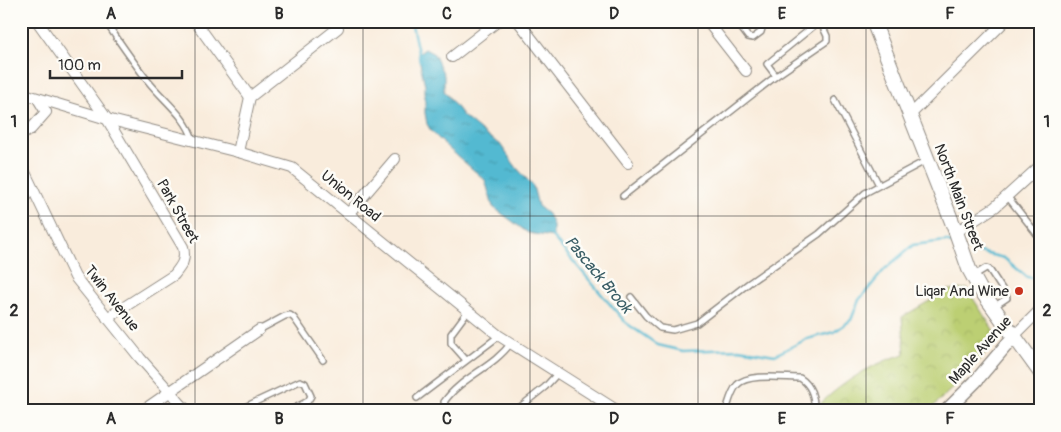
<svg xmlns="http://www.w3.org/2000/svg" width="1061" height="432" font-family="Pangolin,sans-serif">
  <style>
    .park { fill: url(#park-crowns); stroke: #747d4f }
    .water { fill: url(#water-ripples); stroke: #3f727e }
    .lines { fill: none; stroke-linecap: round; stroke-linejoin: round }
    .stream { stroke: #53b9d1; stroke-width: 2.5 }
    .service-casing { stroke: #928c84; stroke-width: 8 }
    .minor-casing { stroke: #928c84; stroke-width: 12 }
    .tertiary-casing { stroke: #928c84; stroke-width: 15 }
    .secondary-casing { stroke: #928c84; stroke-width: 16 }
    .service { stroke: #fff; stroke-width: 5 }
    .minor { stroke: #fff; stroke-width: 10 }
    .tertiary { stroke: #fff; stroke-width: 12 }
    .secondary { stroke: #fff; stroke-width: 14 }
    .grid { fill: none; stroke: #2b2b2b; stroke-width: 1; stroke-opacity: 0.55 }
    .poi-dot { fill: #c8321e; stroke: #fdfcf7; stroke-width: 2 }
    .labels { text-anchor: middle; stroke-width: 5; stroke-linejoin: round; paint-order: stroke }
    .street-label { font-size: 15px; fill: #2b2b2b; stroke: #fdfcf7 }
    .poi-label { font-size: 15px; fill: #2b2b2b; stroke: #fdfcf7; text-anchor: end }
    .water-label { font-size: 16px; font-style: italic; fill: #395d65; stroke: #fdfcf7 }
    .neatline { fill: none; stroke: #2b2b2b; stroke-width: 2 }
    .grid-label { font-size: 16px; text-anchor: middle; font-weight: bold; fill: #2b2b2b }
  </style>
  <defs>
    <pattern id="park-crowns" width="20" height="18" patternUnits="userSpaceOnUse" patternTransform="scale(1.25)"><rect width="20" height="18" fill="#bccf73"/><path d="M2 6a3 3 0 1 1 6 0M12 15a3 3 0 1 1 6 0" fill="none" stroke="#a2b264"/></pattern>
    <pattern id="water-ripples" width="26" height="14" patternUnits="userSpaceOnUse" patternTransform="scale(1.25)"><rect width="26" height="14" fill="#53b9d1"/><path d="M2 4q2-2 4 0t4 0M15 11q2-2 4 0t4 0" fill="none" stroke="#4597aa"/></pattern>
  </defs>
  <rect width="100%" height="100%" fill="#fdfcf7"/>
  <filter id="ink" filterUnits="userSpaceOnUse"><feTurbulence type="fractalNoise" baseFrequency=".02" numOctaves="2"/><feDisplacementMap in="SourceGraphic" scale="10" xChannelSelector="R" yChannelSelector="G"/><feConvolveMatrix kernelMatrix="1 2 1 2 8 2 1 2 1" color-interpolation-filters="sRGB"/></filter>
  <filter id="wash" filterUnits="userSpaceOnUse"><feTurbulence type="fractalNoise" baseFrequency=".0096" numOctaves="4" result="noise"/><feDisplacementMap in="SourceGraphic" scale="20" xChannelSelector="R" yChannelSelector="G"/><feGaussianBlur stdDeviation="1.12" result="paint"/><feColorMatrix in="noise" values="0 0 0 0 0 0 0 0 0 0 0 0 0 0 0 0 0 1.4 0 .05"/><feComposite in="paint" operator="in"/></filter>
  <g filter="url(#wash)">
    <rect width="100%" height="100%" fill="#f9ecdc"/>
    <path class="park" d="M967 289 996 334C991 355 945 394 929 411H825L820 404C843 382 874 362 905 354L902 317 948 290Z"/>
    <polygon class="water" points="425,49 434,54 444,75 444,91 463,116 487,136 500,144 516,167 533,186 538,206 548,214 553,225 553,237 528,233 493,207 485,180 447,147 431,131 427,124 425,113 425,85 418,54"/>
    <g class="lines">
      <g class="stream">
        <polyline points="411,21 420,61"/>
        <polyline points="551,235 626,323 658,345 683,351 739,349 775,355 807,339 834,332 851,320 859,300 885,269 913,245 946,241 956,245"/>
        <polyline points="968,249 1004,258 1027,277 1040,279"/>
      </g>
    </g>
  </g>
  <g filter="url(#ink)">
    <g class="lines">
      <defs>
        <g id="service">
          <path d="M105 21C119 41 133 62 148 81 163 100 187 117 193 140"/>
          <polyline points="736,21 748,37 753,38 761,32 763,25 760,21"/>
          <polyline points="776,76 827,41 827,36 820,21"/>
          <polyline points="835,100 879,185"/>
          <polyline points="623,196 776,76 767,64 820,21"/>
          <polyline points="1007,196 1040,238"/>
          <polyline points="973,276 986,268 989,269 1006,295 1007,298 995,306"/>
          <polyline points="631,297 646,316 660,328 673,330 697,323 749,283 819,234 865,193 927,160"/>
          <polyline points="259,330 285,316 290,315 294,318 323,360"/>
          <polyline points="466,360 451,343 451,334 468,311"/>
          <polyline points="417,398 499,336"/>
          <polyline points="236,411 300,381 305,383 311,396 308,401 289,411"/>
          <path d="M448 411 444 402C461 377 493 368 511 343"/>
          <polyline points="515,411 545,387 558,373"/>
          <path d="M726 411C729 402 731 392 737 385 748 373 784 378 800 378 811 385 815 398 814 411"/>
        </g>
        <g id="minor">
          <path d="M37 21 107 119 183 247C186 260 182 265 174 275L107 318"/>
          <polyline points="195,21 250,97"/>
          <polyline points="518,21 628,163"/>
          <polyline points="707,21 746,71"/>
          <polyline points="452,57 498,21"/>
          <polyline points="21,93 107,119 238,152 292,168 498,335 618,411"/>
          <polyline points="910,115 1005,21"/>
          <polyline points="21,135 31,129 46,112 38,99"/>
          <polyline points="238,152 250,97 338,28 333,21"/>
          <polyline points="21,164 75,277 140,358 187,411"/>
          <polyline points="349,213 395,159"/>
          <polyline points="956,232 995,207 1040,166"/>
          <polyline points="1014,336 1040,310"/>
          <polyline points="142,411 259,330"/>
        </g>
        <polyline id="tertiary" points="946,411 975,382 1014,336"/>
        <polyline id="secondary" points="873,21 956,232 969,269 980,289 1040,372"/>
      </defs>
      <use href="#service" class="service-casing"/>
      <use href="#minor" class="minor-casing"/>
      <use href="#tertiary" class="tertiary-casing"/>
      <use href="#secondary" class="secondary-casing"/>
      <use href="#service" class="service"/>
      <use href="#minor" class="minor"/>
      <use href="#tertiary" class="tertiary"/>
      <use href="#secondary" class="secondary"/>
    </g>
  </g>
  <path class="grid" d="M195 21V411M363 21V411M530 21V411M698 21V411M866 21V411M21 216H1040"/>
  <circle class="poi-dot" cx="1019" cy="291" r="5"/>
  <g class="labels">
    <g class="street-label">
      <text transform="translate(351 196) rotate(39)" y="5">Union Road</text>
      <text transform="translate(959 197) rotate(69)" y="5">North Main Street</text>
      <text transform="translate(178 211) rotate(61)" y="5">Park Street</text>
      <text transform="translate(112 298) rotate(52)" y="5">Twin Avenue</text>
      <text transform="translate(980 350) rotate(-48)" y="5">Maple Avenue</text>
    </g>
    <g class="poi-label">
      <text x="1009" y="296">Liqar And Wine</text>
    </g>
    <g class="water-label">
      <text transform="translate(599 274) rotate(50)" y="6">Pascack Brook</text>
    </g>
  </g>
  <rect width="1061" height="432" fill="none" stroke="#fdfcf7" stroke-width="55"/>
  <path d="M50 70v8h132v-8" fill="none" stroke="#2b2b2b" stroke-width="2.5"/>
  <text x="58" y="70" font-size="15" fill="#2b2b2b" stroke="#fdfcf7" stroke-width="4" paint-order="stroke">100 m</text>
  <rect x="28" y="28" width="1006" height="376" class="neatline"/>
  <g class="grid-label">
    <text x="111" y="19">A</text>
    <text x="279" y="19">B</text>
    <text x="447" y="19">C</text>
    <text x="614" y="19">D</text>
    <text x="782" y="19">E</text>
    <text x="950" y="19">F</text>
    <text x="14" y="127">1</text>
    <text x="1047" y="127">1</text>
    <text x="14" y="316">2</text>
    <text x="1047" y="316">2</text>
    <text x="111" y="424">A</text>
    <text x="279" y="424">B</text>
    <text x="447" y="424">C</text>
    <text x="614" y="424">D</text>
    <text x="782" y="424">E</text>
    <text x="950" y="424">F</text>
  </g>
</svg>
